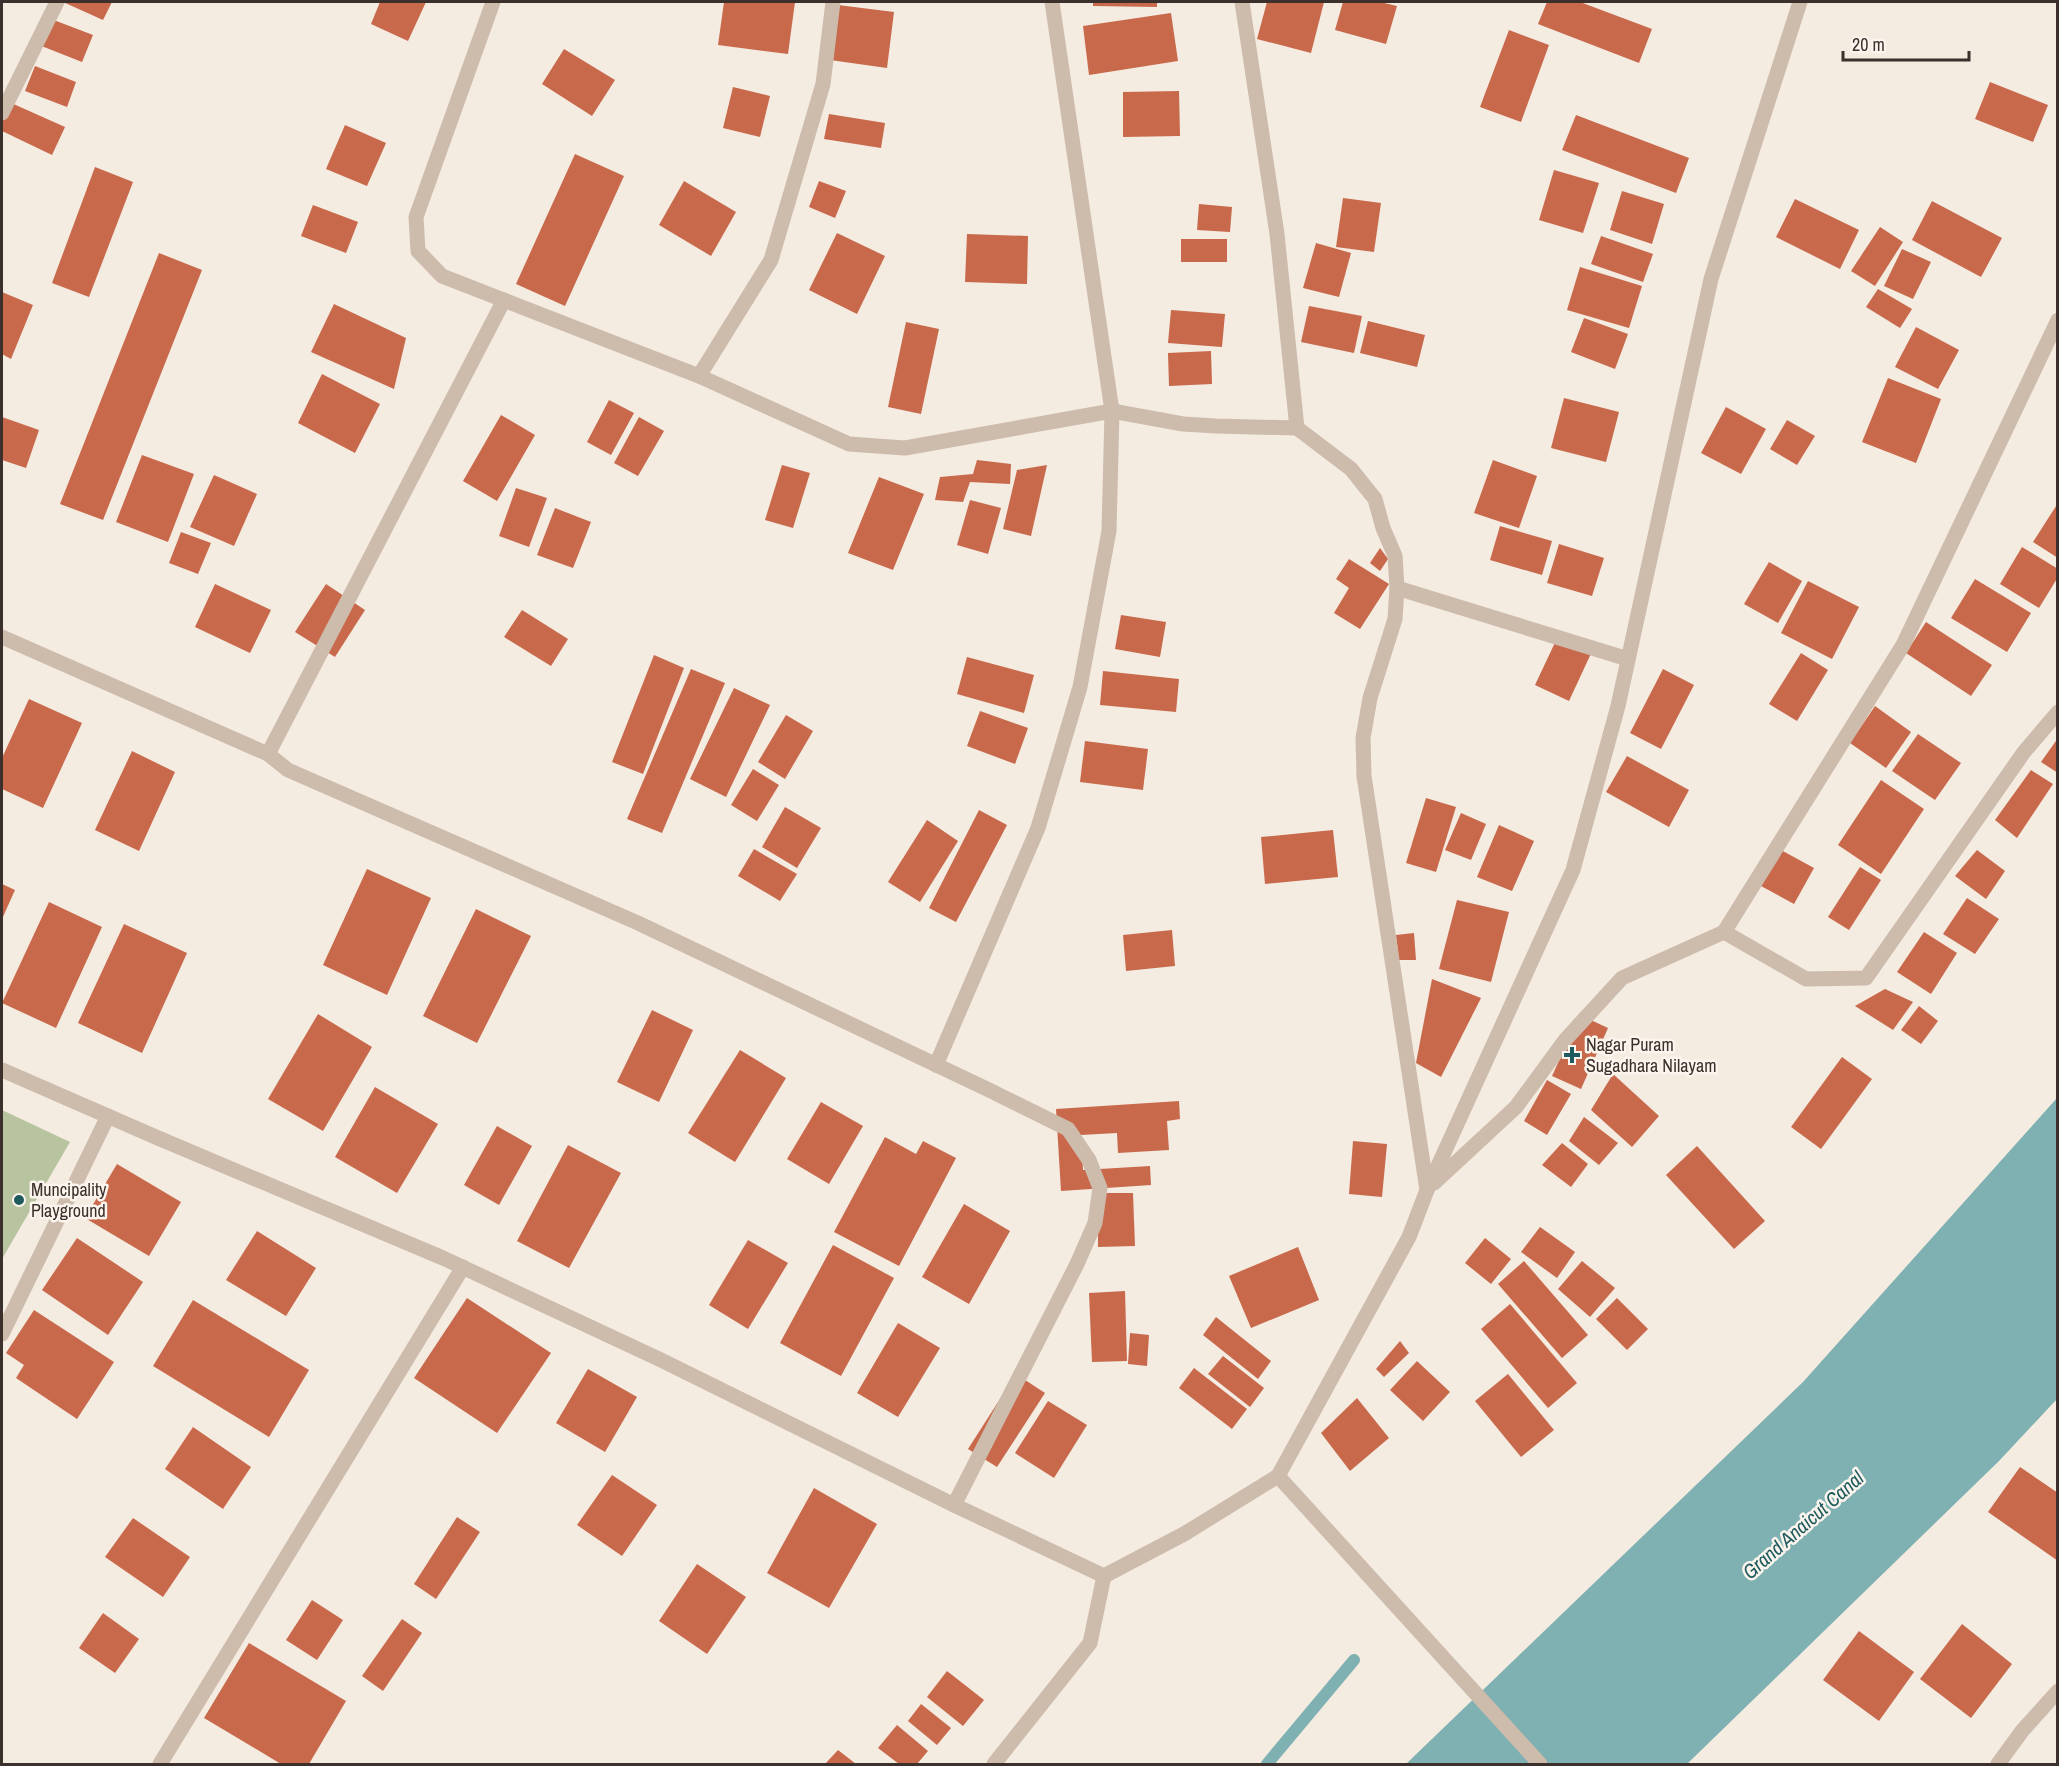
<svg xmlns="http://www.w3.org/2000/svg" width="2059" height="1766" font-family="'Archivo Narrow',sans-serif">
  <style>
    .green { fill: #b8c4a0 }
    .water { fill: #7fb0b2 }
    .lines { fill: none; stroke-linecap: round; stroke-linejoin: round }
    .stream { stroke: #7fb0b2; stroke-width: 12 }
    .building { fill: #c8694b }
    .minor { stroke: #cdbbac; stroke-width: 15 }
    .poi-dot { fill: #1f5a5e; stroke: #fbf5ee; stroke-width: 2 }
    .labels { text-anchor: middle; stroke-width: 5; stroke-linejoin: round; paint-order: stroke }
    .poi-label { font-size: 18px; fill: #3b302b; stroke: #fbf5ee; text-anchor: start }
    .water-label { font-size: 20px; font-style: italic; fill: #1f5a5e; stroke: #fbf5ee }
  </style>
  <rect width="100%" height="100%" fill="#f4ebe1"/>
  <polygon class="green" points="2,1110 70,1142 2,1259"/>
  <polygon class="water" points="2057,1098 2057,1399 1999,1461 1687,1764 1406,1764 1803,1382"/>
  <g class="lines">
    <polyline class="stream" points="1267,1764 1354,1660"/>
  </g>
  <g class="building">
    <polygon points="63,2 112,2 103,20"/>
    <polygon points="380,2 426,2 408,41 371,24"/>
    <polygon points="724,2 795,2 788,54 718,45"/>
    <polygon points="1093,2 1157,2 1157,7 1093,6"/>
    <polygon points="1267,2 1324,2 1311,53 1257,39"/>
    <polygon points="1343,2 1380,2 1397,6 1386,44 1335,30"/>
    <polygon points="1547,2 1580,2 1652,29 1639,63 1538,24"/>
    <polygon points="838,5 894,12 887,68 830,60"/>
    <polygon points="1171,13 1178,61 1089,75 1083,26"/>
    <polygon points="51,19 93,35 82,62 39,45"/>
    <polygon points="1509,30 1549,45 1521,122 1480,107"/>
    <polygon points="564,49 615,80 592,116 542,84"/>
    <polygon points="35,66 76,82 67,107 25,91"/>
    <polygon points="1990,82 2048,105 2033,142 1975,119"/>
    <polygon points="733,87 770,96 760,137 723,128"/>
    <polygon points="1179,91 1180,136 1123,137 1123,92"/>
    <polygon points="9,102 65,127 52,155 2,131 2,118"/>
    <polygon points="829,114 885,123 881,148 824,139"/>
    <polygon points="1576,115 1689,158 1676,193 1562,150"/>
    <polygon points="345,125 386,143 367,186 326,169"/>
    <polygon points="575,154 624,176 565,306 516,284"/>
    <polygon points="95,167 133,182 89,297 52,283"/>
    <polygon points="1554,170 1599,183 1583,233 1539,220"/>
    <polygon points="684,181 736,212 711,256 659,225"/>
    <polygon points="819,181 846,191 835,218 809,207"/>
    <polygon points="1622,191 1664,204 1652,244 1610,230"/>
    <polygon points="1343,198 1381,203 1374,252 1336,247"/>
    <polygon points="1795,199 1859,230 1840,269 1776,237"/>
    <polygon points="1932,201 2002,238 1981,277 1912,240"/>
    <polygon points="1199,204 1232,207 1230,232 1197,230"/>
    <polygon points="313,205 358,222 346,253 301,236"/>
    <polygon points="1880,227 1903,242 1875,286 1851,271"/>
    <polygon points="837,233 885,256 857,314 809,290"/>
    <polygon points="967,234 1028,236 1027,284 965,282"/>
    <polygon points="1601,236 1653,254 1643,282 1591,264"/>
    <rect x="1181" y="239" width="46" height="23"/>
    <polygon points="1316,243 1351,253 1339,297 1303,288"/>
    <polygon points="1902,249 1931,262 1913,299 1884,286"/>
    <polygon points="159,253 202,270 103,520 60,504"/>
    <polygon points="1580,267 1642,286 1629,328 1567,310"/>
    <polygon points="1878,289 1912,309 1900,328 1866,307"/>
    <polygon points="2,292 33,305 11,359 2,354"/>
    <polygon points="334,304 406,338 394,389 311,352"/>
    <polygon points="1309,306 1362,316 1354,353 1301,342"/>
    <polygon points="1171,310 1225,314 1222,347 1168,343"/>
    <polygon points="1584,318 1628,334 1615,369 1571,352"/>
    <polygon points="1368,321 1425,335 1417,367 1360,353"/>
    <polygon points="906,322 939,329 921,414 888,407"/>
    <polygon points="1916,327 1959,350 1938,389 1895,367"/>
    <polygon points="1211,351 1212,384 1169,386 1168,353"/>
    <polygon points="322,374 380,404 355,453 298,423"/>
    <polygon points="1888,378 1941,399 1916,463 1862,442"/>
    <polygon points="1564,398 1619,412 1606,462 1551,448"/>
    <polygon points="609,400 634,413 611,455 587,442"/>
    <polygon points="1726,407 1766,429 1741,474 1701,453"/>
    <polygon points="501,415 535,435 497,501 463,481"/>
    <polygon points="2,417 39,430 26,468 2,460"/>
    <polygon points="639,417 664,431 638,476 614,463"/>
    <polygon points="1787,420 1815,436 1797,465 1770,449"/>
    <polygon points="142,455 194,474 168,542 116,522"/>
    <polygon points="977,460 1011,464 1010,484 970,482 963,502 935,500 940,477 973,474"/>
    <polygon points="1493,460 1537,476 1519,528 1474,513"/>
    <polygon points="782,465 810,473 793,528 765,520"/>
    <polygon points="1047,465 1031,536 1003,529 1017,470"/>
    <polygon points="214,475 257,494 234,546 190,527"/>
    <polygon points="879,477 924,494 893,570 848,553"/>
    <polygon points="516,488 547,498 529,547 499,536"/>
    <polygon points="970,500 1001,508 988,554 957,545"/>
    <polygon points="2058,503 2058,558 2033,542"/>
    <polygon points="555,508 591,522 573,568 537,555"/>
    <polygon points="1500,526 1552,541 1542,575 1490,560"/>
    <polygon points="181,532 211,543 198,574 169,563"/>
    <polygon points="1559,544 1604,558 1592,596 1547,583"/>
    <polygon points="2022,547 2058,569 2058,577 2039,608 2000,584"/>
    <polygon points="1380,548 1388,559 1380,571 1370,563"/>
    <polygon points="1349,559 1389,584 1360,629 1334,613 1349,588 1336,579"/>
    <polygon points="1769,562 1802,581 1778,623 1744,604"/>
    <polygon points="1975,579 2031,613 2007,652 1951,618"/>
    <polygon points="1808,581 1859,607 1832,659 1781,633"/>
    <polygon points="215,584 271,610 250,653 195,627"/>
    <polygon points="326,584 365,610 335,657 295,632"/>
    <polygon points="522,610 568,639 551,666 504,637"/>
    <polygon points="1121,615 1166,622 1160,657 1115,649"/>
    <polygon points="1926,622 1992,665 1971,696 1906,653"/>
    <polygon points="1560,632 1594,647 1569,701 1535,685"/>
    <polygon points="1801,653 1828,670 1797,721 1769,704"/>
    <polygon points="654,655 684,668 643,774 612,762"/>
    <polygon points="967,657 1034,675 1024,713 957,694"/>
    <polygon points="691,669 725,683 662,833 627,819"/>
    <polygon points="1663,669 1694,685 1661,749 1630,733"/>
    <polygon points="1103,671 1179,679 1176,712 1100,705"/>
    <polygon points="734,688 770,705 726,797 690,779"/>
    <polygon points="29,699 82,723 43,808 2,789 2,758"/>
    <polygon points="1875,706 1911,732 1886,768 1850,743"/>
    <polygon points="980,711 1028,728 1015,764 967,746"/>
    <polygon points="786,715 813,731 785,779 758,762"/>
    <polygon points="1918,734 1961,763 1935,800 1892,771"/>
    <polygon points="2058,738 2058,773 2041,762"/>
    <polygon points="1085,741 1148,749 1143,790 1080,782"/>
    <polygon points="132,751 175,772 139,851 95,830"/>
    <polygon points="1627,756 1689,790 1669,827 1606,792"/>
    <polygon points="753,769 779,785 757,821 731,805"/>
    <polygon points="2031,770 2053,784 2017,838 1995,820"/>
    <polygon points="1881,780 1924,809 1881,874 1838,845"/>
    <polygon points="1426,798 1456,807 1436,872 1406,863"/>
    <polygon points="785,807 821,828 797,868 762,847"/>
    <polygon points="979,810 1007,825 956,922 929,908"/>
    <polygon points="1461,813 1486,824 1471,860 1445,850"/>
    <polygon points="927,820 958,841 920,902 888,882"/>
    <polygon points="1499,825 1534,841 1512,891 1477,877"/>
    <polygon points="1333,830 1338,877 1265,884 1261,837"/>
    <polygon points="754,849 797,874 780,901 738,876"/>
    <polygon points="1781,850 1814,868 1794,904 1761,886"/>
    <polygon points="1977,850 2005,871 1986,899 1955,876"/>
    <polygon points="1860,867 1881,880 1849,930 1828,917"/>
    <polygon points="367,869 431,898 387,995 323,965"/>
    <polygon points="2,884 15,890 2,919"/>
    <polygon points="1967,898 1999,919 1975,954 1943,934"/>
    <polygon points="1457,900 1509,912 1491,982 1439,969"/>
    <polygon points="49,902 102,927 56,1028 2,1003"/>
    <polygon points="476,909 531,936 477,1043 423,1016"/>
    <polygon points="124,924 187,953 142,1053 78,1023"/>
    <polygon points="1172,930 1175,966 1126,971 1123,935"/>
    <polygon points="1924,932 1957,953 1931,994 1897,972"/>
    <polygon points="1414,933 1416,960 1399,960 1396,935"/>
    <polygon points="1432,979 1481,998 1441,1077 1416,1063"/>
    <polygon points="1885,989 1913,1002 1893,1030 1855,1006"/>
    <polygon points="1919,1006 1938,1021 1921,1044 1901,1030"/>
    <polygon points="652,1010 693,1030 659,1102 617,1082"/>
    <polygon points="318,1014 372,1047 323,1131 268,1099"/>
    <polygon points="1580,1015 1608,1028 1581,1089 1552,1076"/>
    <polygon points="740,1050 786,1078 735,1162 688,1133"/>
    <polygon points="1842,1057 1872,1079 1821,1149 1791,1127"/>
    <polygon points="1613,1074 1659,1116 1632,1147 1591,1110"/>
    <polygon points="1547,1080 1571,1094 1547,1135 1524,1121"/>
    <polygon points="375,1087 438,1124 397,1193 335,1157"/>
    <polygon points="1179,1101 1180,1119 1167,1121 1169,1150 1118,1153 1117,1133 1081,1135 1083,1170 1150,1166 1151,1185 1061,1191 1056,1109"/>
    <polygon points="821,1102 863,1126 829,1184 787,1159"/>
    <polygon points="1584,1117 1618,1143 1599,1165 1569,1141"/>
    <polygon points="497,1126 532,1146 499,1205 464,1185"/>
    <polygon points="885,1137 916,1154 923,1141 956,1158 899,1266 834,1232"/>
    <polygon points="1353,1141 1387,1144 1382,1197 1349,1194"/>
    <polygon points="1562,1143 1588,1164 1571,1187 1542,1165"/>
    <polygon points="568,1145 621,1173 569,1268 517,1241"/>
    <polygon points="1697,1146 1765,1221 1734,1249 1666,1175"/>
    <polygon points="117,1164 181,1202 149,1256 85,1218"/>
    <polygon points="1098,1193 1133,1193 1135,1246 1098,1247"/>
    <polygon points="964,1204 1010,1231 969,1304 922,1277"/>
    <polygon points="1540,1227 1575,1252 1557,1278 1521,1252"/>
    <polygon points="257,1231 316,1268 286,1316 226,1280"/>
    <polygon points="77,1238 143,1282 108,1335 42,1290"/>
    <polygon points="1485,1238 1511,1259 1491,1284 1465,1263"/>
    <polygon points="748,1240 788,1263 748,1329 709,1305"/>
    <polygon points="833,1245 894,1278 841,1376 780,1343"/>
    <polygon points="1298,1247 1319,1300 1251,1328 1229,1276"/>
    <polygon points="1524,1261 1588,1335 1562,1358 1498,1284"/>
    <polygon points="1582,1261 1615,1288 1590,1317 1558,1289"/>
    <polygon points="1125,1291 1127,1361 1092,1362 1089,1293"/>
    <polygon points="467,1298 551,1353 497,1433 414,1378"/>
    <polygon points="1617,1298 1648,1329 1627,1350 1596,1319"/>
    <polygon points="193,1300 309,1370 269,1437 153,1366"/>
    <polygon points="1510,1304 1577,1383 1548,1408 1481,1329"/>
    <polygon points="34,1310 114,1362 77,1419 16,1378 24,1365 6,1353"/>
    <polygon points="1216,1317 1271,1361 1258,1379 1203,1335"/>
    <polygon points="898,1323 940,1348 898,1417 857,1393"/>
    <polygon points="1130,1333 1149,1335 1147,1366 1128,1364"/>
    <polygon points="1400,1341 1409,1353 1384,1377 1376,1369"/>
    <polygon points="1223,1356 1264,1388 1250,1407 1208,1374"/>
    <polygon points="1417,1361 1450,1392 1423,1421 1390,1390"/>
    <polygon points="1194,1368 1247,1409 1232,1429 1179,1388"/>
    <polygon points="588,1369 637,1397 605,1452 556,1423"/>
    <polygon points="1016,1374 1045,1393 997,1467 968,1449"/>
    <polygon points="1508,1374 1554,1430 1521,1457 1475,1401"/>
    <polygon points="1357,1398 1389,1438 1350,1471 1321,1433"/>
    <polygon points="1048,1401 1087,1425 1054,1478 1015,1453"/>
    <polygon points="193,1427 251,1467 223,1509 165,1469"/>
    <polygon points="2020,1467 2058,1493 2058,1561 1988,1512"/>
    <polygon points="612,1475 657,1505 622,1556 577,1525"/>
    <polygon points="814,1488 877,1524 829,1608 767,1573"/>
    <polygon points="457,1517 480,1532 436,1599 414,1584"/>
    <polygon points="133,1518 190,1557 163,1597 105,1557"/>
    <polygon points="697,1564 746,1597 707,1654 659,1621"/>
    <polygon points="312,1600 343,1620 317,1660 286,1640"/>
    <polygon points="103,1613 139,1639 115,1673 79,1648"/>
    <polygon points="402,1619 422,1633 383,1691 362,1676"/>
    <polygon points="1962,1624 2012,1664 1971,1718 1920,1679"/>
    <polygon points="1859,1631 1914,1672 1879,1721 1823,1680"/>
    <polygon points="249,1643 346,1701 309,1764 281,1764 204,1718"/>
    <polygon points="947,1671 984,1700 963,1726 927,1697"/>
    <polygon points="921,1704 951,1728 937,1745 908,1721"/>
    <polygon points="897,1725 928,1751 917,1764 899,1764 878,1748"/>
    <polygon points="838,1750 856,1764 825,1764"/>
  </g>
  <g class="lines">
    <g class="minor">
      <polyline points="493,2 416,217 418,251 442,276 699,376 771,260 823,84 833,2"/>
      <polyline points="2,113 57,2"/>
      <polyline points="699,376 849,444 905,448 1112,411 1183,424 1216,426 1297,428 1277,234 1242,2"/>
      <polyline points="1297,428 1351,469 1375,499 1383,528 1395,556 1397,588 1395,619 1370,698 1363,738 1364,776 1427,1190"/>
      <polyline points="1397,588 1628,659"/>
      <polyline points="2,637 268,754 288,770 638,923 989,1090 1068,1129 1089,1160 1100,1188 1095,1223 1077,1264 954,1505"/>
      <polyline points="268,754 504,300"/>
      <polyline points="1724,932 1806,979 1866,978 2024,752 2058,712"/>
      <polyline points="936,1065 1038,828 1080,687 1109,531 1112,411 1052,2"/>
      <polyline points="2,1070 158,1138 443,1258 661,1360 954,1505 1104,1576 1184,1534 1278,1476 1540,1764"/>
      <polyline points="1434,1183 1516,1107 1566,1039 1622,978 1724,932 1903,645 2058,320"/>
      <polyline points="2,1334 108,1116"/>
      <polyline points="1278,1476 1409,1237 1427,1190 1573,870 1618,706 1711,279 1800,2"/>
      <polyline points="160,1764 463,1267"/>
      <polyline points="994,1764 1090,1643 1104,1576"/>
      <polyline points="1998,1764 2022,1731 2058,1691"/>
    </g>
  </g>
  <g class="poi-dot">
    <path d="M1569 1046h6v6h6v6h-6v6h-6v-6h-6v-6h6z"/>
    <circle cx="19" cy="1200" r="6"/>
  </g>
  <g class="labels">
    <g class="poi-label">
      <text x="1586" y="1051">Nagar Puram<tspan x="1586" dy="21">Sugadhara Nilayam</tspan></text>
      <text x="31" y="1196">Muncipality<tspan x="31" dy="21">Playground</tspan></text>
    </g>
    <g class="water-label">
      <text transform="translate(1803 1525) rotate(-41)" y="7">Grand Anaicut Canal</text>
    </g>
  </g>
  <rect width="2059" height="1766" fill="none" stroke="#3b302b" stroke-width="6"/>
  <path d="M1843 51v9h126v-9" fill="none" stroke="#3b302b" stroke-width="3"/>
  <text x="1852" y="51" font-size="18" fill="#3b302b" stroke="#fbf5ee" stroke-width="4.5" paint-order="stroke">20 m</text>
</svg>
